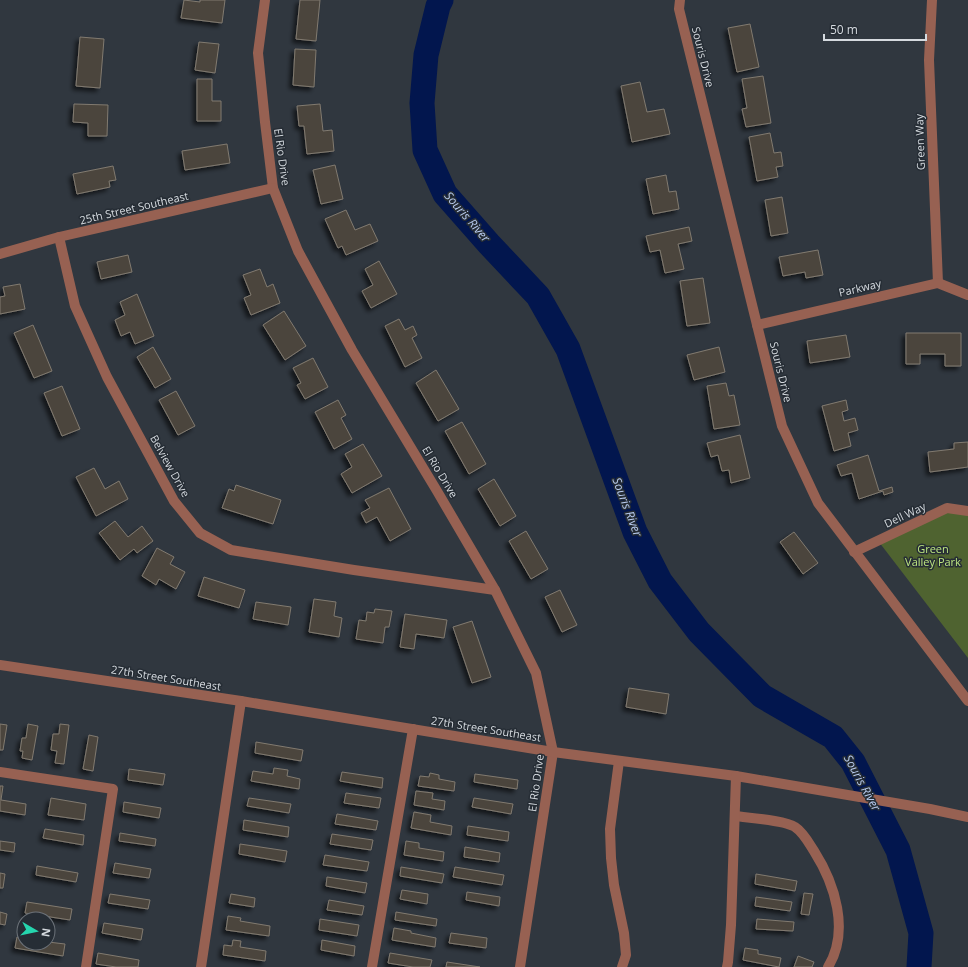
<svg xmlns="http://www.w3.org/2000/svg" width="968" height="967" font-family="'Open Sans',sans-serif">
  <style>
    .green { fill: #4f6330 }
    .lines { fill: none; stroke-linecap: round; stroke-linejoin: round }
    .river { stroke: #02164e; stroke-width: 25 }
    .building { fill: #4b453c; stroke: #817a70; filter: url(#shadow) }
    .minor { stroke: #976152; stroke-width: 10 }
    .labels { text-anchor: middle; stroke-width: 3; stroke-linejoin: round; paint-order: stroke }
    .street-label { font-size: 11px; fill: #d5dadf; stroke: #262d35 }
    .park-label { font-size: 11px; fill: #bde680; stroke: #262d35 }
    .water-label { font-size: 12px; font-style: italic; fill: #b8cbef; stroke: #262d35 }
  </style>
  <defs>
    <filter id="shadow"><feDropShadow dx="-3.5" dy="3.5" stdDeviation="2" flood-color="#0009"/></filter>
  </defs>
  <rect width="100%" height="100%" fill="#30373f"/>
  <polygon class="green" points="946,511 968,514 968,658 879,542"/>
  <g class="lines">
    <polyline class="river" points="441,0 438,6 426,55 422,103 425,150 445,194 489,244 538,296 568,349 635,532 660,581 699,632 762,696 833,737 853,762 898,850 921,933 919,967"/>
  </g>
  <g class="building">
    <polygon points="184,0 200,2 200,0 225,0 222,23 181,18"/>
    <polygon points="300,0 320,0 316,41 296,39"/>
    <polygon points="750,24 759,67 737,72 728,28"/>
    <polygon points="80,37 104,39 100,88 76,86"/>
    <polygon points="199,42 219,44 215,73 195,70"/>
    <polygon points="295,49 316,50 314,87 293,85"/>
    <polygon points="763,76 771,123 746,127 742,109 747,108 742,79"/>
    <polygon points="197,79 212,79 212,101 221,101 221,121 197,121"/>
    <polygon points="640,82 647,112 664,109 670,134 632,142 621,86"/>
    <polygon points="74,104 108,105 107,136 88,136 88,123 73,122"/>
    <polygon points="320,104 323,131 332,130 334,151 307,154 304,126 299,126 297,106"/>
    <polygon points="770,133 774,153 781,152 783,166 776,167 778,177 757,181 749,137"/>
    <polygon points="227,144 230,163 185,170 182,151"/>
    <polygon points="335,165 343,199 321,204 313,170"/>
    <polygon points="113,166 116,180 109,181 110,187 77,194 73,174"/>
    <polygon points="666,175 669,192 676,191 679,209 653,214 646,179"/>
    <polygon points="782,197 788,233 771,236 765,200"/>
    <polygon points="346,210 355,230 370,224 378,241 346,255 342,246 338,248 325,219"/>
    <polygon points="689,227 692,241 678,244 684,269 665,273 660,250 650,252 646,236"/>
    <polygon points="818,250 823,275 806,278 805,272 783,276 779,257"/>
    <polygon points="128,255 132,272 101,279 97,262"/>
    <polygon points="379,261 397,294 371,308 362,291 373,285 365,269"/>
    <polygon points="260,269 267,287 273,284 280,303 251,315 244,298 251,295 243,275"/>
    <polygon points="703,278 710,323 687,326 680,281"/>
    <polygon points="20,284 25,309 0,314 0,297 5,296 3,287"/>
    <polygon points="137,294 154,336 135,344 130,332 121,336 115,320 125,315 120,302"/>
    <polygon points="284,311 306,346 285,360 263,325"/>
    <polygon points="399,319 405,330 413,326 417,335 412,338 422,358 405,367 385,326"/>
    <polygon points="33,325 52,371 34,378 14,333"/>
    <polygon points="906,333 961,333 961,366 945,366 945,354 920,354 920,364 906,364"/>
    <polygon points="846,335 850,357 810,363 807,341"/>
    <polygon points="153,347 171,379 155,388 137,357"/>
    <polygon points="719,347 725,372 694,380 687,355"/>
    <polygon points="313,358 328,387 305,399 297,385 301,383 293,368"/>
    <polygon points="436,370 459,409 438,421 416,383"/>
    <polygon points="726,383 729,396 734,395 740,425 714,429 707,386"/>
    <polygon points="62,386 80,429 62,436 44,393"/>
    <polygon points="176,391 195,426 178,435 159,400"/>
    <polygon points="338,400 346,415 341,418 352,439 334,449 315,412"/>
    <polygon points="846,400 848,410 842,412 844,421 855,418 858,430 848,433 851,446 834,451 822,406"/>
    <polygon points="462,422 486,464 469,474 445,431"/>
    <polygon points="740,435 750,478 731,483 729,470 722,471 718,455 711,457 707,443"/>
    <polygon points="968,442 968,467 930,472 928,452 954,449 954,443"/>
    <polygon points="363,444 382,476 352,493 341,474 352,467 345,454"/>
    <polygon points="868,455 879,491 892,487 893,492 884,495 883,491 859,499 852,473 841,476 837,465"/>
    <polygon points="94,468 105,489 119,481 128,499 96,516 76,477"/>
    <polygon points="494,479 516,516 500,526 478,489"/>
    <polygon points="236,485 281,500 273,524 222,508 229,489 234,491"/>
    <polygon points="389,488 411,529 390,541 377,517 366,523 361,513 370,508 365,500"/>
    <polygon points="115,521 128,537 142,526 153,541 137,553 134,549 120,560 99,533"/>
    <polygon points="526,531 548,569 531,579 509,541"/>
    <polygon points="794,532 818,563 803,574 780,542"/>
    <polygon points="157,548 174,557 170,564 185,572 176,589 159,579 156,585 142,576"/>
    <polygon points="204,577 245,590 239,608 198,596"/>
    <polygon points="560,590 577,625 562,632 545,597"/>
    <polygon points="314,599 336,602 334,616 342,618 339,637 309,632"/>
    <polygon points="256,602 291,607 288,625 253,619"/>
    <polygon points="375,609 392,611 389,627 385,627 383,643 356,639 359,620 366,621 367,612 374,613"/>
    <polygon points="405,614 447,620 444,638 416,634 414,649 400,647"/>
    <polygon points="472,621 491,677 472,683 453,627"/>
    <polygon points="629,688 669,694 666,714 626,707"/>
    <polygon points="0,724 7,725 3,750 0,750"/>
    <polygon points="28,724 38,726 32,760 22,758 23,751 20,751 22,738 26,738"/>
    <polygon points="60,724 69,725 64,764 55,763 57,751 51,750 53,734 59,734"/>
    <polygon points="89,735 98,737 93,771 83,769"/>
    <polygon points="256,742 303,750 301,761 255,753"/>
    <polygon points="274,768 288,770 287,776 300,779 299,789 251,781 253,771 273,774"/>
    <polygon points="129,769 165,774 163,785 128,780"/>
    <polygon points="342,772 383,778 382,788 340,781"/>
    <polygon points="430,773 439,775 439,779 455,782 454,791 418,786 420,776 429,777"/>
    <polygon points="475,774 518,780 517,789 474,782"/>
    <polygon points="0,786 3,786 1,800 26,804 25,815 0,811"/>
    <polygon points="416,791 433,793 432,799 445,801 444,810 414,805"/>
    <polygon points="346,793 381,798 379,808 344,803"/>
    <polygon points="51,798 86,804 84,820 48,815"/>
    <polygon points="249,798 291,804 289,813 247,806"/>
    <polygon points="474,798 513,804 511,814 472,807"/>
    <polygon points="124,802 161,808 159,818 123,812"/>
    <polygon points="414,812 431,815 430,822 452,826 451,835 411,828"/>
    <polygon points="337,814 378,821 376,830 335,824"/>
    <polygon points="244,820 289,827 288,837 243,830"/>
    <polygon points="468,826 509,832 508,841 467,835"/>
    <polygon points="45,829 84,835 83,845 43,838"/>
    <polygon points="120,833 156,839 155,846 119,841"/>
    <polygon points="332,834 373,840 371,850 330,844"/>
    <polygon points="0,841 15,843 14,852 0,850"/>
    <polygon points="406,841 419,843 419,848 444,852 443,861 404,855"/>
    <polygon points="240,844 287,851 285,862 239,854"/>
    <polygon points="465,847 500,853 499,862 464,857"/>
    <polygon points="325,855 369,862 367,871 323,865"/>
    <polygon points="115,863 151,869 149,878 113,873"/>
    <polygon points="37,866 78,873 76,882 36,875"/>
    <polygon points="401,867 444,874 442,883 400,876"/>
    <polygon points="455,867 504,875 502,885 453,877"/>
    <polygon points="0,873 5,874 3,888 0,888"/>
    <polygon points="756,874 797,881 795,891 755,884"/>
    <polygon points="327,877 367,883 365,893 326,886"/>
    <polygon points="402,890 428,894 427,904 400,899"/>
    <polygon points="467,892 500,897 499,906 466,900"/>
    <polygon points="804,893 813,894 809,915 801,914"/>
    <polygon points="110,894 150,900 148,909 108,903"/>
    <polygon points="231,894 255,898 254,907 229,903"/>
    <polygon points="756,897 792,902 790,911 755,906"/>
    <polygon points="329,900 364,906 362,915 327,910"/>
    <polygon points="27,902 72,909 70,920 25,913"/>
    <polygon points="0,912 7,914 5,925 0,924"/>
    <polygon points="396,912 437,919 436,926 395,920"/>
    <polygon points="228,916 241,918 240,921 270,926 269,936 226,930"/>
    <polygon points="320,919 359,925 357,936 319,930"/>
    <polygon points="757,919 794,922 793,931 756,929"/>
    <polygon points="104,923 143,929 141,940 102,933"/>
    <polygon points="394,928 411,931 411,933 436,938 435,947 392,940"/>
    <polygon points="451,933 487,938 486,948 449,943"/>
    <polygon points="17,937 24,938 24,943 48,943 48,942 65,944 63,956 15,948"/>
    <polygon points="233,940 241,941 240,947 266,951 265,961 223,955 224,945 232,946"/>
    <polygon points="322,940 355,946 354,956 321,950"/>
    <polygon points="745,948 758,950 758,954 781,958 779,967 743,960"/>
    <polygon points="98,953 139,960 138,967 116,967 96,964"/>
    <polygon points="390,953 432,960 430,967 413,967 388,963"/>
    <polygon points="798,956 814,962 812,967 794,967"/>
    <polygon points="447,962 480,967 446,967"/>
  </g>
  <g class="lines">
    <g class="minor">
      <polyline points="265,0 258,53 265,122 273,188 298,251 352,350 437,491 495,590 536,673 553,752 520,967"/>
      <polyline points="680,0 679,9 782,426 818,503 968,701"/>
      <polyline points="932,0 929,60 938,283"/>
      <polyline points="59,237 75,306 107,377 174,501 200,533 231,550 354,570 495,590"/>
      <polyline points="0,254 59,237 273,188"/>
      <polyline points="757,325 938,283 968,295"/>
      <polyline points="854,552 947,508 968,511"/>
      <polyline points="0,665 241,701 553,752 736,776 930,809 968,817"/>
      <polyline points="619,761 610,829 611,858 614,885 624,933 626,955 622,967"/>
      <polyline points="0,772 113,789 86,967"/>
      <path d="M735 816C749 818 785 820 795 827 803 832 809 843 814 851 835 884 850 931 828 967"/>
      <polyline points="201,967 241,701"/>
      <polyline points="372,967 413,729"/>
      <polyline points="727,967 728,962 731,925 736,776"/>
    </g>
  </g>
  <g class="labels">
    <g class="street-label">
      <text transform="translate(703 57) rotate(76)" y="4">Souris Drive</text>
      <text transform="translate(920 142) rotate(-92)" y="4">Green Way</text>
      <text transform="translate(282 157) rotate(82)" y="4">El Rio Drive</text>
      <text transform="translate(134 208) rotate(-13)" y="4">25th Street Southeast</text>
      <text transform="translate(860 288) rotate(-13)" y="4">Parkway</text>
      <text transform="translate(781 372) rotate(76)" y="4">Souris Drive</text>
      <text transform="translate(170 466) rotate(61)" y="4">Belview Drive</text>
      <text transform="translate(440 472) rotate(59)" y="4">El Rio Drive</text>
      <text transform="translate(905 515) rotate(-25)" y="4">Dell Way</text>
      <text transform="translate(166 678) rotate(9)" y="4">27th Street Southeast</text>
      <text transform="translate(486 729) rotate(9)" y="4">27th Street Southeast</text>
      <text transform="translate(536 783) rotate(-82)" y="4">El Rio Drive</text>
    </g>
    <g class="park-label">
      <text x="933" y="553">Green<tspan x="933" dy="13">Valley Park</tspan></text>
    </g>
    <g class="water-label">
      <text transform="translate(467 217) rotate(49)" y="4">Souris River</text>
      <text transform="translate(627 507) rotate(69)" y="4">Souris River</text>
      <text transform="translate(862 783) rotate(61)" y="4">Souris River</text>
    </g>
  </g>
  <g transform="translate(36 931) rotate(99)"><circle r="19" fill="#262d35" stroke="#6c7279"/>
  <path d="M0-3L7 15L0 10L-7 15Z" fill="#25d5ae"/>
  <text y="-6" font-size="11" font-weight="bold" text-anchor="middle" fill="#d5dadf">N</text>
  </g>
  <path d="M824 34v6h102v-6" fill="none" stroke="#d5dadf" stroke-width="2"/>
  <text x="830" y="34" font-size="12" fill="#d5dadf" stroke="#262d35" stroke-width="3" paint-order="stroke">50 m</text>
</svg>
